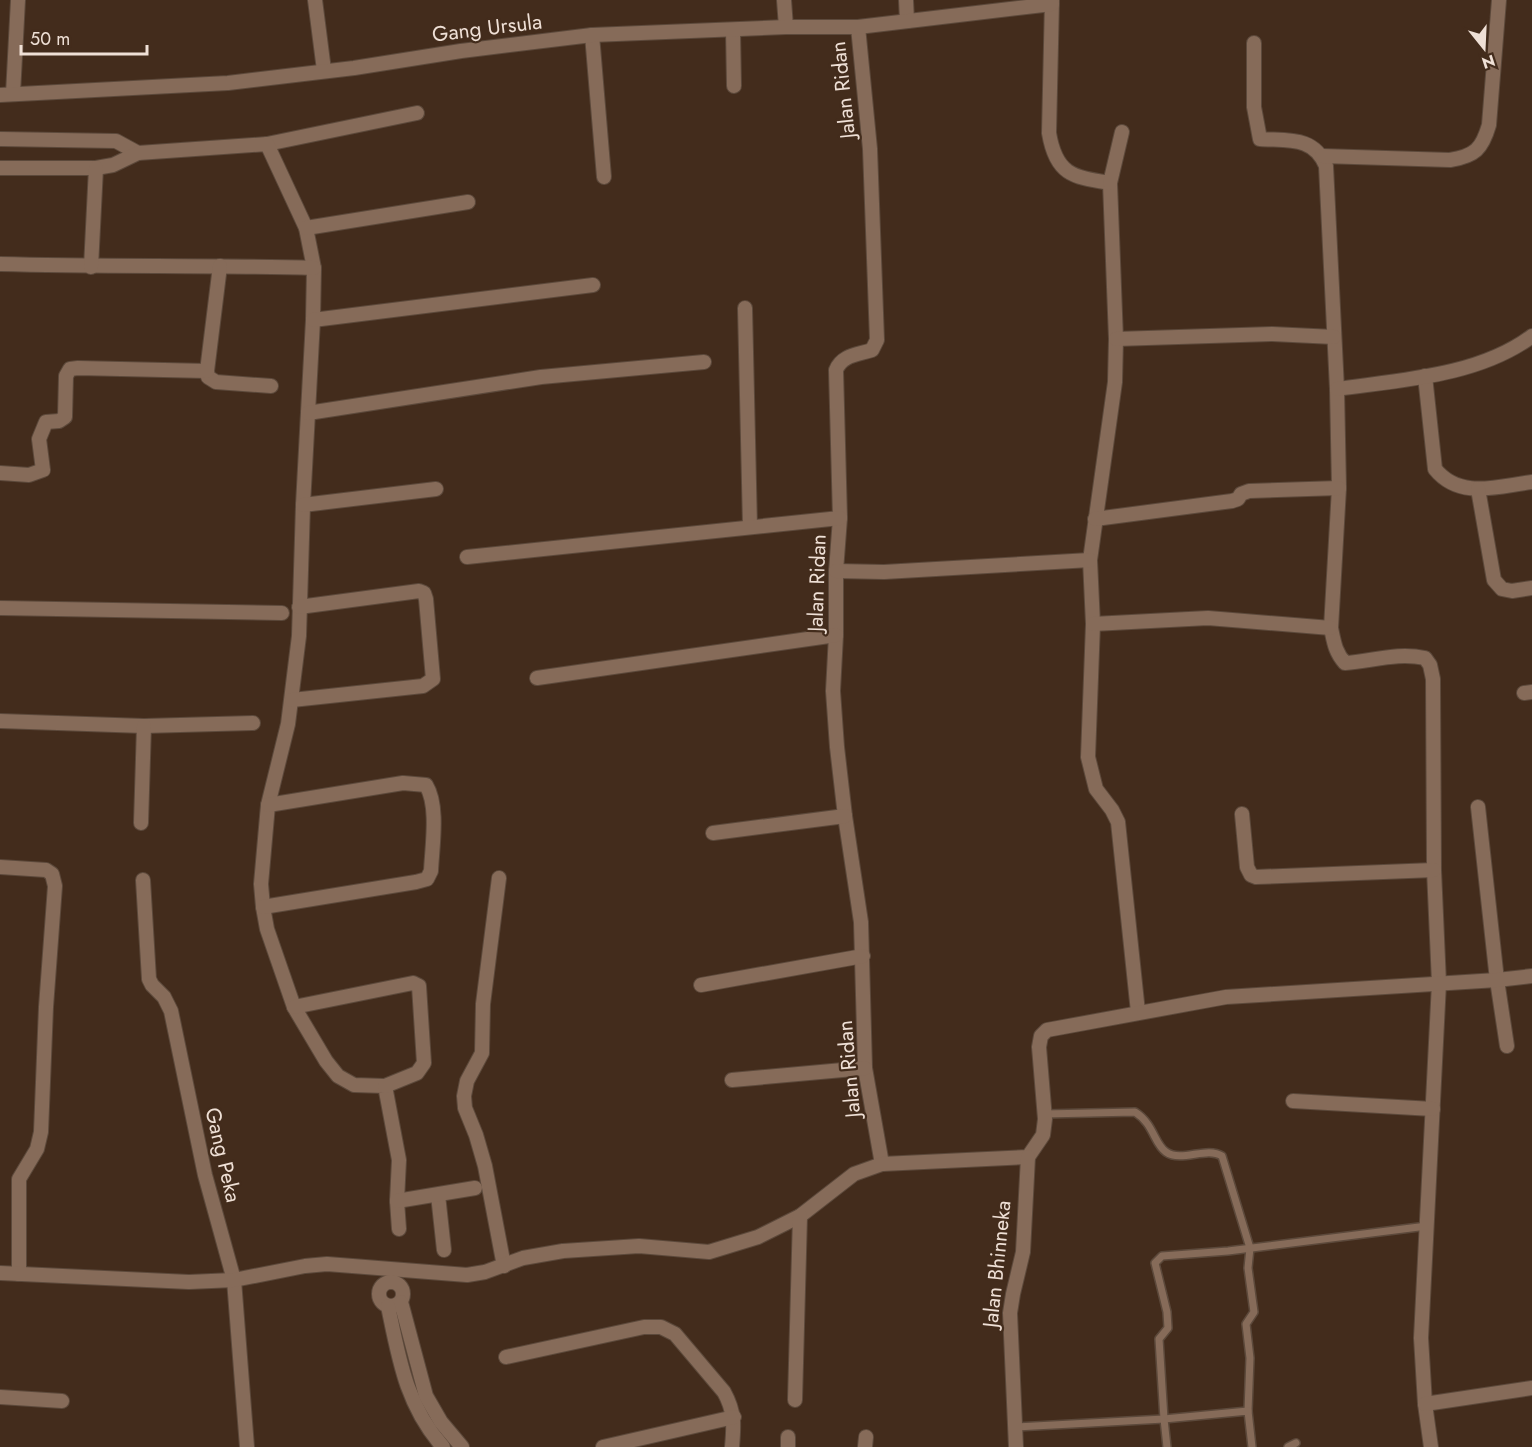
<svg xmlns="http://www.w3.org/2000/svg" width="1532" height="1447" font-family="Jost,sans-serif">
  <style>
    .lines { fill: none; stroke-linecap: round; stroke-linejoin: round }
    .service-casing { stroke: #5c493b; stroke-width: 10 }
    .minor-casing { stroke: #5c493b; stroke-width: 16 }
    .service { stroke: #866b59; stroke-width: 7 }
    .minor { stroke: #866b59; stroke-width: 14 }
    .labels { text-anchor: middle; stroke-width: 4.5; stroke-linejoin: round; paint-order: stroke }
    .street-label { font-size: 21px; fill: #efe0d6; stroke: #432c1c }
  </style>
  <rect width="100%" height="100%" fill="#432c1c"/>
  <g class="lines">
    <defs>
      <g id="service">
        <path d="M1045 1114 1135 1112C1154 1124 1154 1144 1166 1152 1182 1163 1206 1146 1222 1156L1250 1248 1248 1268 1254 1312 1246 1324 1250 1358 1248 1411"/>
        <polyline points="1015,1427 1164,1419 1248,1411 1252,1447"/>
        <polyline points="1167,1447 1164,1419 1159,1339 1168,1328 1167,1312 1155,1263 1162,1256 1228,1251 1427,1226"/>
        <polyline points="1288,1447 1296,1443"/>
      </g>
      <g id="minor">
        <polyline points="315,0 324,70"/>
        <polyline points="784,0 786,27"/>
        <polyline points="906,0 907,21"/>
        <path d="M1052 0 1049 133C1056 175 1073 177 1110 183L1116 339 1115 382 1090 560 1093 624 1088 757 1096 789 1112 810 1118 822 1138 1012"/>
        <path d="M858 27 870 149 877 340 872 350C857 355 842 355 836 370L840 518 836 571V635L833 691 837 747 845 816 861 922 865 1068 882 1164"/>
        <polyline points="733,30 734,86"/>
        <polyline points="592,35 604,177"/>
        <path d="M1254 43V107L1260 139C1288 141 1314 136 1326 166L1337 389 1339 488 1331 628C1334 642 1335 652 1345 663 1373 661 1397 652 1425 658L1430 665 1433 679 1434 870 1439 983 1421 1338 1425 1404 1431 1447"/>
        <polyline points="13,94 18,0"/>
        <polyline points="0,95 228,83 354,68 461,51 592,35 786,27 858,27 1052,4"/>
        <polyline points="0,139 116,141 138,153"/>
        <polyline points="267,144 417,113"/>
        <path d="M1322 156 1450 160C1475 156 1482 149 1489 125L1499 0"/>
        <polyline points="0,168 96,168 113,165 138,153 267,144 306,228 314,268 313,320 303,505 299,636 288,724 268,805 261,884 263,907 267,929 294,1007 326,1061 338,1076 354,1085 385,1086 399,1160 397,1201 399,1229"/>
        <polyline points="1110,183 1122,132"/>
        <polyline points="306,228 468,202"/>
        <path d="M0 264C105 267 209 265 314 268"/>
        <polyline points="91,267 96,168"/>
        <polyline points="745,308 750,527"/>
        <polyline points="313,320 593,285"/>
        <polyline points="1116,339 1272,334 1334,337"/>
        <polyline points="207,371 208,377 216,382 271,386"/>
        <path d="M1425 376 1435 469C1460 500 1498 486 1532 482"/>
        <path d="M1337 389C1400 380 1479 376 1532 336"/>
        <polyline points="308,413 541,377 704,362"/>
        <polyline points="0,473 29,475 43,470 39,439 46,422 59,421 65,417 66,376 70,369 78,368 207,371 220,266"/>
        <polyline points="1478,489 1494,580 1502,589 1512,591 1532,588"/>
        <polyline points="303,505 436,489"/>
        <polyline points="1095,519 1232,501 1238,499 1241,494 1249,491 1339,488"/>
        <polyline points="467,557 840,518"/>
        <polyline points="836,571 884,572 1090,560"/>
        <polyline points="0,608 282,613"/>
        <polyline points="1093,624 1208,618 1331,628"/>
        <polyline points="537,678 836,635"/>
        <polyline points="1524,693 1532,692"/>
        <polyline points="292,700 423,686 433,679 426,599 424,593 419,591 299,607"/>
        <polyline points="0,721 144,726 253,723"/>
        <polyline points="1478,807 1497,980 1507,1046"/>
        <polyline points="1242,814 1247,867 1251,875 1256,877 1434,870"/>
        <polyline points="141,823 144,726"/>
        <polyline points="713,833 845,816"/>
        <polyline points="0,867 46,870 52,874 55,886 46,1007 41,1132 37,1149 19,1179 19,1274"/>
        <polyline points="499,878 483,1004 482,1053 467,1081 464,1096 465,1108 476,1135 485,1166 504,1266"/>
        <polyline points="143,880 149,979 152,985 164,997 171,1011 205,1175 234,1280 247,1447"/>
        <path d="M263 907 416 882 427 879 431 871C432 847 439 806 426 785L403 783 268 805"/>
        <polyline points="701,985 863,956"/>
        <polyline points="294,1007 413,983 419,986 424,1063 417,1073 385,1086"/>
        <polyline points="732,1080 865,1068"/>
        <polyline points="1293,1101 1433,1109"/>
        <polyline points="438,1195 444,1250"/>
        <polyline points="397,1201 475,1188"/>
        <polyline points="0,1273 189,1282 234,1280 305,1266 327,1264 467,1275 485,1272 523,1258 563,1251 639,1246 709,1252 758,1237 800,1216 854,1174 882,1164 1028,1157 1043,1135 1045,1119 1039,1047 1041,1036 1047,1030 1226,997 1497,980 1532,976"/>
        <circle cx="391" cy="1294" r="12"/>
        <polyline points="401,1302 426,1396 441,1422 462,1447"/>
        <path d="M388 1306C399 1359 406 1405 443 1447"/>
        <path d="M506 1357 644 1327H661L675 1334 724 1392C735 1412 734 1425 732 1447"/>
        <polyline points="0,1397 62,1401"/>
        <polyline points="795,1400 800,1216"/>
        <polyline points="1425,1404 1532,1388"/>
        <polyline points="603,1447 734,1417"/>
        <polyline points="788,1447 788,1437"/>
        <polyline points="865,1447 866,1437"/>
        <polyline points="1016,1447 1010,1313 1013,1294 1023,1252 1028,1157"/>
      </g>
    </defs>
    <use href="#service" class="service-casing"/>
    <use href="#minor" class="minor-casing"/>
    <use href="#service" class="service"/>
    <use href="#minor" class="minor"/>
  </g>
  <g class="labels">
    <g class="street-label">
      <text transform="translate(487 28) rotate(-7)" y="7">Gang Ursula</text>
      <text transform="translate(843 90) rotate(-96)" y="7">Jalan Ridan</text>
      <text transform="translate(817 583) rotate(-88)" y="7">Jalan Ridan</text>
      <text transform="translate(849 1069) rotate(-95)" y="7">Jalan Ridan</text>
      <text transform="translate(223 1155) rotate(77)" y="7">Gang Peka</text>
      <text transform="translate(997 1264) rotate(-84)" y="7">Jalan Bhinneka</text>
    </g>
  </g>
  <g transform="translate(1484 48) rotate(162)" stroke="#432c1c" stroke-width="4.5" paint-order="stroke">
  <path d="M0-4.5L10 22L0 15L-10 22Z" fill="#efe0d6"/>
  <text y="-9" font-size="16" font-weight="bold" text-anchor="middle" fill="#efe0d6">N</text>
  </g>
  <path d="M21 45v9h126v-9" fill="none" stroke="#efe0d6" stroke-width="3"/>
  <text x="30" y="45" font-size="18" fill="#efe0d6" stroke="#432c1c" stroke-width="4.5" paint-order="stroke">50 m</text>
</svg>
